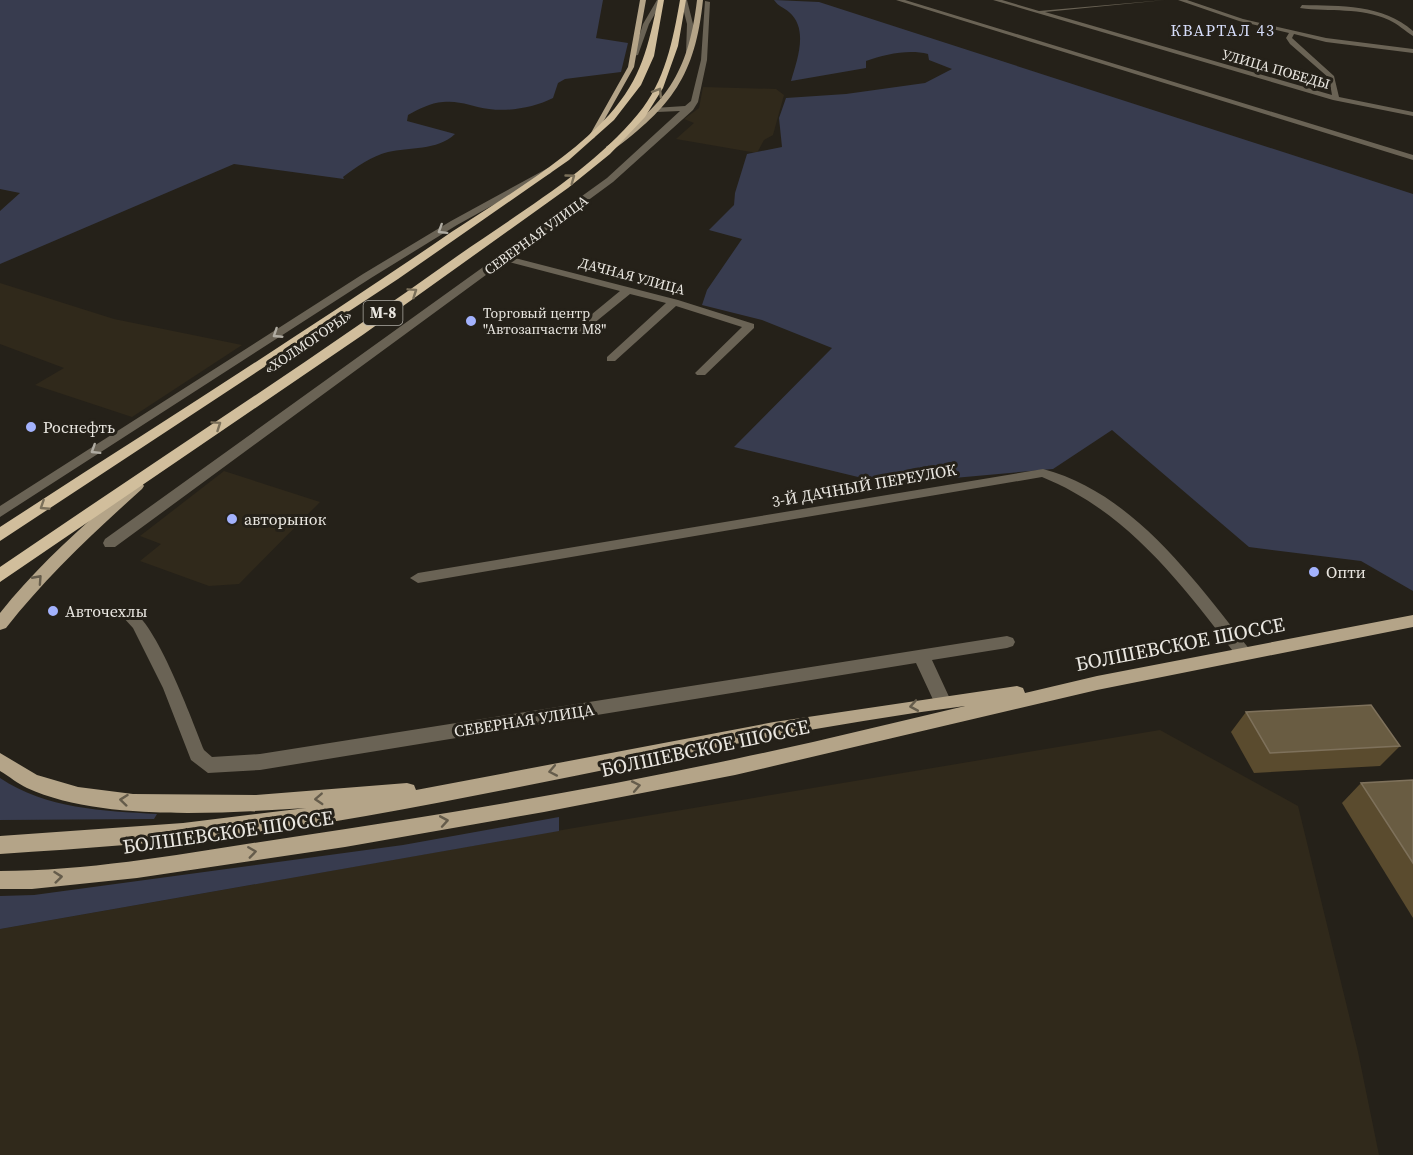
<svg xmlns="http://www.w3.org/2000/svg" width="1413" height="1155" font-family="'Source Serif 4',serif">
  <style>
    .built { fill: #30291b }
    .green { fill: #383c4f }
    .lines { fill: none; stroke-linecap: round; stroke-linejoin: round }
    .minor { fill: #6a6355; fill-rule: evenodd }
    .major { fill: #b4a488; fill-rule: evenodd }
    .highway { fill: #d1be9c; fill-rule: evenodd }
    .wall { fill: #5a4b2e }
    .building { fill: #695c42; stroke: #7e715b; stroke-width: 1.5 }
    .oneway { stroke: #7b705a }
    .oneway2 { stroke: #b0aca2 }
    .oneway3 { stroke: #655c4b }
    .poi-dot { fill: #a3b2fd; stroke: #252119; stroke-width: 2 }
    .labels { text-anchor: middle; stroke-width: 6; stroke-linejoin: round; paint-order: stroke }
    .far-street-label { font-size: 14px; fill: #eae7e1; stroke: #252119 }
    .far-poi-label { font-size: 14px; fill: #eae7e1; stroke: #252119; text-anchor: start }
    .shield { fill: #252119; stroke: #afaca5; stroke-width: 1.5 }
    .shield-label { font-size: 15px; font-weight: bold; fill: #eae7e1 }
    .far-quarter-label { font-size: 16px; letter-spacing: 1.5px; fill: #d6ddfa; stroke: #252119 }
    .poi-label { font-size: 16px; fill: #eae7e1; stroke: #252119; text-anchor: start }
    .street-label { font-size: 16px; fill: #eae7e1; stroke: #252119 }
    .near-street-label { font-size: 20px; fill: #eae7e1; stroke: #252119 }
  </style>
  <rect width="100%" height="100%" fill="#252119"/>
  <g class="built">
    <polygon points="703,87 776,89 784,95 773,135 764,140 757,153 676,139 694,123 684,119 699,108"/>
    <polygon points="0,283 114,319 242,345 132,417 35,385 64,368 0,344"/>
    <polygon points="224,471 320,502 239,584 209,586 140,561 161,544 140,536"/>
    <polygon points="1160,730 1298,806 1358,1052 1379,1155 0,1155 0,929 568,829"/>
  </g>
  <g class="green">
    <path d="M0 0H603L596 38 628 43 621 72 565 79 558 83 553 98C535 107 510 112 489 109 473 107 460 100 443 102 430 103 419 109 408 115L407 121 455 134C437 151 409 147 388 152 372 156 356 167 343 177L344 179 234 164 0 264V211L20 193 0 189Z"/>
    <path d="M774 0 819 2 1413 194V591L1361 561 1249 547 1112 430 1053 469 887 484 734 447 832 348 762 320 702 305 707 290 742 239 709 230 734 205 735 193 747 154 782 147 779 118 786 98 846 94 925 83 952 69 929 60 928 54C909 49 885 54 866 61V68L791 81C797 60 809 29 789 12 783 7 779 7 774 0Z"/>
    <path d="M0 778C46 809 103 811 157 814L154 819 0 820Z"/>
    <polygon points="559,817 559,831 0,929 0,896 34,895 403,845"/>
  </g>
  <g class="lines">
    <g class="minor">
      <polygon points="657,0 663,0 649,24 638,55 633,56 643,24"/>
      <polygon points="681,0 687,0 693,24 692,54 689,56 686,54 687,24"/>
      <polygon points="896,0 905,0 1413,155 1413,160"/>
      <polygon points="993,0 1002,0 1039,11 1165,0 1045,12 1332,95 1329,78 1290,44 1286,38 1289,33 1239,21 1178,0 1187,0 1243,19 1326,38 1413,49 1413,53 1326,42 1294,34 1292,38 1334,76 1339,97 1413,112 1413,116 1333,100"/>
      <polygon points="705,1 710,2 707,60 698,102 693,110 613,182 511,257 678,300 754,324 754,328 705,375 697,375 695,373 742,327 676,306 615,361 607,361 607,357 666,303 630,294 577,337 569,337 569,333 620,291 505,261 115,547 105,547 103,543 105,539 607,178 680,111 657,112 654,108 685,106 691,101 701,60"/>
      <path d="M1302 5C1340 6 1383 4 1413 31V36C1405 31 1398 24 1389 20 1361 7 1330 12 1300 8Z"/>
      <polygon points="548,168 552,171 551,173 457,225 371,278 0,517 0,506 363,274 451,221"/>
      <path d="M1043 469C1134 493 1195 581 1251 651L1253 655 1251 659H1239C1184 587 1129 512 1042 477L418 583 410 578 418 573Z"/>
      <path d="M130 610C155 618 193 723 204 750L212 757 260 754 1007 636 1013 638 1015 642 1013 646 1007 648 932 660 951 701 948 706 942 708 936 706 916 663 260 770 208 773 191 760 163 688 133 628 122 616 124 612Z"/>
    </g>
    <g class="major">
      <polygon points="640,0 646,0 634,67 594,138 587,140 628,67"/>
      <path d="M697 0H703C695 76 672 106 612 151H606V147C666 103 688 75 697 0Z"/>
      <path d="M137 482 142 483 144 486 142 489C93 533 46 577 6 628L0 630V613C39 564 85 524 132 483Z"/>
      <path d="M1413 615V627L1097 690 735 775 544 812 345 847 137 878 32 889H0V871C98 871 197 851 293 837 441 815 589 790 735 759 812 743 889 724 965 706 764 732 566 781 366 816 245 837 122 846 0 854V836L183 823 306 808C225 813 101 822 27 788 18 784 9 776 0 771V753L37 775 78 787 133 794 256 795 407 783 414 785 416 790 774 722 1017 686 1023 688 1025 693 1097 676Z"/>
    </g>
    <g class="highway">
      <path d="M658 0H664L654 56 641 85 614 120 569 160 398 279 0 541V527C145 433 291 341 434 244 489 206 565 164 609 115 642 78 648 47 658 0Z"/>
      <path d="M680 0H686L678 46 663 88 645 117 610 154 568 188 364 334 0 582V567C152 463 306 364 456 257 518 213 589 173 638 114 665 82 673 40 680 0Z"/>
    </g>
  </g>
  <g class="wall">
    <polygon points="1246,712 1400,746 1380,766 1254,773 1231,732"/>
    <polygon points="1413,780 1413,918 1342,803 1361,783"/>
  </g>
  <g class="building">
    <polygon points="1371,705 1400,746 1270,753 1246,712"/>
    <polygon points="1413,780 1413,863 1361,783"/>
  </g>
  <defs><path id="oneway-chevron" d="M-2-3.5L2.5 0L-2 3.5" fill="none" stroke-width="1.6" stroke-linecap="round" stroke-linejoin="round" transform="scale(1.5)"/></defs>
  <g class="oneway">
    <use href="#oneway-chevron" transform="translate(658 92) rotate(-58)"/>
    <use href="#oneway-chevron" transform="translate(571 178) rotate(-36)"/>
    <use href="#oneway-chevron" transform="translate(413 292) rotate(-34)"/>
    <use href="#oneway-chevron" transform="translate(217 425) rotate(-34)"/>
    <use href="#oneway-chevron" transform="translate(44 506) rotate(147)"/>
  </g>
  <g class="oneway2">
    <use href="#oneway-chevron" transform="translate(442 230) rotate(148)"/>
    <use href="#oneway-chevron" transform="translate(277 334) rotate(147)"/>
    <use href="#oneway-chevron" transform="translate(95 450) rotate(148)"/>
  </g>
  <g class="oneway3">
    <use href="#oneway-chevron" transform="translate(38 579) rotate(-48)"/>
    <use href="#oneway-chevron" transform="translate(914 706) rotate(170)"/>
    <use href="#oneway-chevron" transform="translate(553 771) rotate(169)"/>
    <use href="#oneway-chevron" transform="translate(636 786) rotate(-11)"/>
    <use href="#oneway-chevron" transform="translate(319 799) rotate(177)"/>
    <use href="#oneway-chevron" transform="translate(124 800) rotate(-174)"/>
    <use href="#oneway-chevron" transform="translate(444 821) rotate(-10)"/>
    <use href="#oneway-chevron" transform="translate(252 852) rotate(-8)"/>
    <use href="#oneway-chevron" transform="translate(58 877) rotate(-6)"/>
  </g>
  <g class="poi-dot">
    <circle cx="471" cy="321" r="6"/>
    <circle cx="31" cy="427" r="6"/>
    <circle cx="232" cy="519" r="6"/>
    <circle cx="1314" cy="572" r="6"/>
    <circle cx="53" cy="611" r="6"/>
  </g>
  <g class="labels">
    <g class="far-street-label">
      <text transform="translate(1276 69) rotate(16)" y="5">УЛИЦА ПОБЕДЫ</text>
      <text transform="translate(536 235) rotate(-36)" y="5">СЕВЕРНАЯ УЛИЦА</text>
      <text transform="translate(632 276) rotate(15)" y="5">ДАЧНАЯ УЛИЦА</text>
      <text transform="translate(308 342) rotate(-34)" y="5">«ХОЛМОГОРЫ»</text>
    </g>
    <g class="far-poi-label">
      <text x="483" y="318">Торговый центр<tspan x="483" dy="16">"Автозапчасти М8"</tspan></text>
    </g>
    <rect class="shield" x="363.5" y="301" width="39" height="24" rx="4.5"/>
    <g class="shield-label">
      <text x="383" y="318">М-8</text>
    </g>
    <g class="far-quarter-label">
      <text x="1223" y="36">КВАРТАЛ 43</text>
    </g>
    <g class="poi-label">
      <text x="43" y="433">Роснефть</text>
      <text x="244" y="525">авторынок</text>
      <text x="1326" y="578">Опти</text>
      <text x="65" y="617">Авточехлы</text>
    </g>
    <g class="street-label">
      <text transform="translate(864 485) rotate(-10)" y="6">3-Й ДАЧНЫЙ ПЕРЕУЛОК</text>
      <text transform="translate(524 720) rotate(-9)" y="6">СЕВЕРНАЯ УЛИЦА</text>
    </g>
    <g class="near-street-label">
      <text transform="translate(1180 644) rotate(-11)" y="7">БОЛШЕВСКОЕ ШОССЕ</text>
      <text transform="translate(705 748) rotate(-12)" y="7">БОЛШЕВСКОЕ ШОССЕ</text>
      <text transform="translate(228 832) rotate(-8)" y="7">БОЛШЕВСКОЕ ШОССЕ</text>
    </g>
  </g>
</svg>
